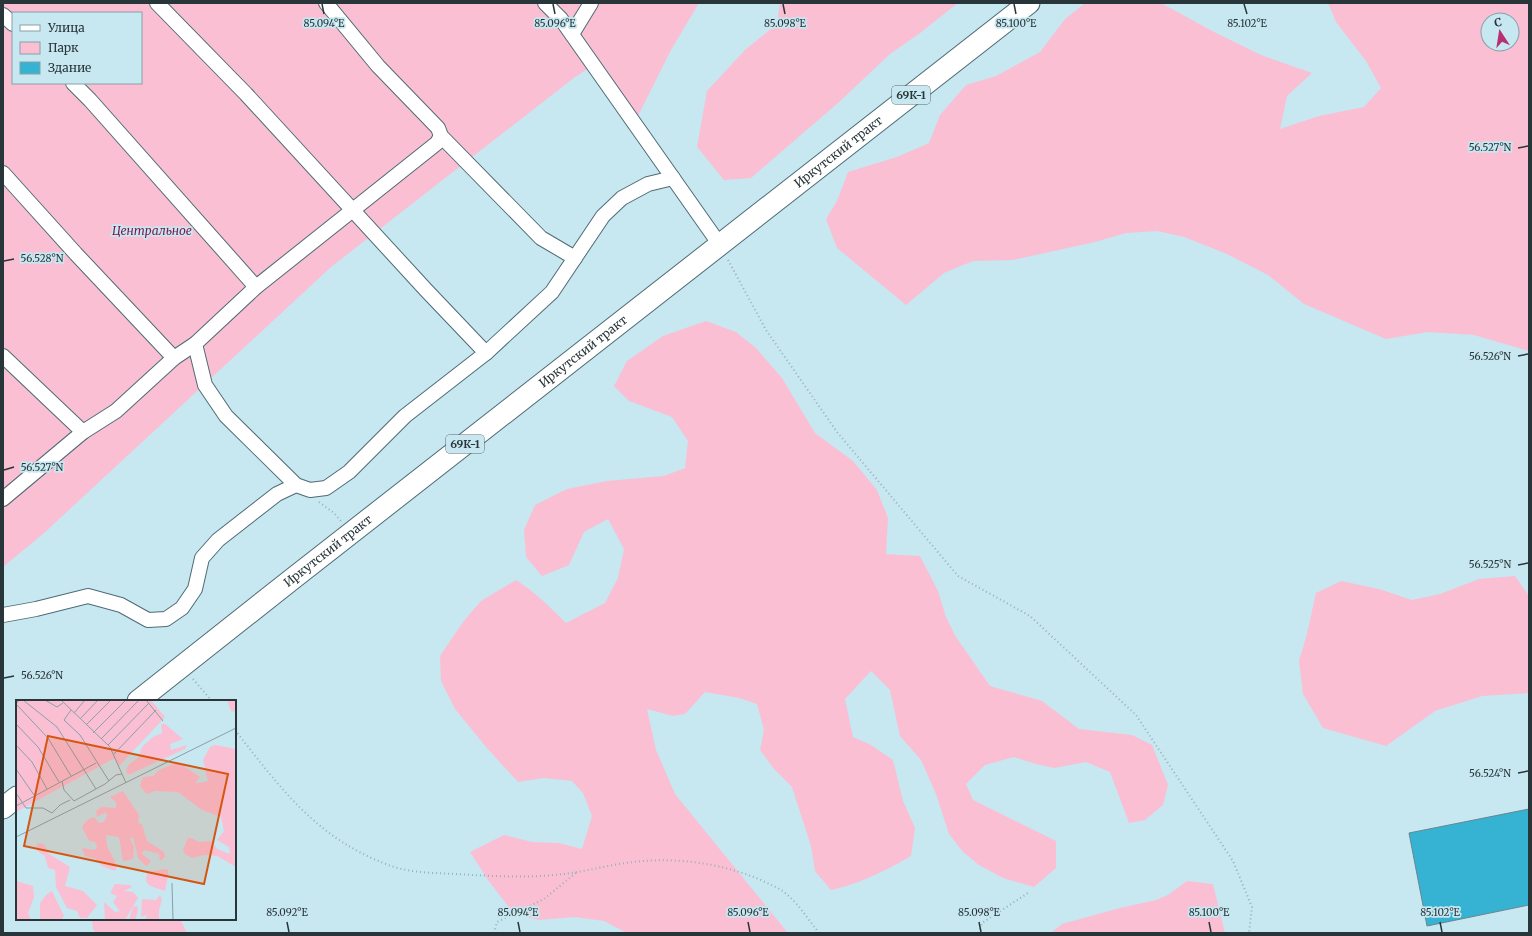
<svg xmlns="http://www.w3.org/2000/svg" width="1532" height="936" font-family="Merriweather,serif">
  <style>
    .green { fill: #fbbfd4; fill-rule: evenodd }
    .building { fill: #36b3d2; stroke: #68868f }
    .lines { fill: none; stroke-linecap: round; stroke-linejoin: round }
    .minor-casing { stroke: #4f6b74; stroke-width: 16 }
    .primary-casing { stroke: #4f6b74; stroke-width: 23 }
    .path { stroke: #96b0b8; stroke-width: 2; stroke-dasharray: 1 3; stroke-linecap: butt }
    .minor { stroke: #fff; stroke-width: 14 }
    .primary { stroke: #fff; stroke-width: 21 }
    .ticks { fill: none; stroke: #293639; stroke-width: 1.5 }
    .labels { text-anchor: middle; stroke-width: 3.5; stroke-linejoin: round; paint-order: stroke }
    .shield { fill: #c7e7f1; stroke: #586b70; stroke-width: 1 }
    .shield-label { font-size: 11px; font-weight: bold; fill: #293639 }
    .street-label { font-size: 12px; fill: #293639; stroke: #c7e7f1 }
    .park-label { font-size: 12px; font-style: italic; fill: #7f174b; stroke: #c7e7f1 }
    .inset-road { fill: none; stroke: #88a0a7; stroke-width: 1 }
    .view { fill: #d55610; fill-opacity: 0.15; stroke: #d55610; stroke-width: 2 }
    .inset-edge { fill: none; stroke: #293639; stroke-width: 2 }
    .ticks-label { font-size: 10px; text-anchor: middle; fill: #293639; stroke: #c7e7f1; stroke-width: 3.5; stroke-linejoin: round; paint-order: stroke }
  </style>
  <rect width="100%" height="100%" fill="#c7e7f1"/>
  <g class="green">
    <path d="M3 3H699L671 50 634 124 591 67 575 77 331 267 43 534 3 567ZM13 13H141V83H13Z"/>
    <polygon points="780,3 958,3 920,33 890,54 838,103 751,178 724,180 697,147 707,91 745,50 777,24"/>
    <path d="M1085 3H1161L1214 32 1261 55 1312 73 1287 96 1280 129 1319 116 1364 107 1381 88 1366 61 1336 22 1328 3H1529V351L1474 335 1428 332 1386 339 1304 304 1268 275 1227 254 1184 237 1157 231 1126 233 1095 242 1013 260 973 261 944 273 906 305 837 248 826 219 837 201 848 172 897 157 929 143 940 115 966 85 996 76 1040 52 1065 19ZM1488 20H1512V44H1488Z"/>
    <path d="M706 321 736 332 756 348 782 378 815 433 853 461 877 490 888 518 886 554 920 556 938 591 946 617 956 637 990 686 1042 701 1079 729 1132 735 1152 745 1168 785 1163 805 1145 820 1129 823 1110 772 1086 762 1054 768 1036 764 1014 757 985 765 966 784 973 800 1056 841V868L1034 887 1003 878 979 865 963 852 949 834 936 794 921 760 900 736 890 690 871 671 845 699 853 737 871 745 893 760 903 801 915 828 911 856C887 870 859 884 831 890L815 871 811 846 792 787 774 769 760 750 764 730 757 704 739 698 705 692 685 714 673 716 647 709 656 750 675 794 788 933H627L604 921 575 917 539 920 514 914 488 880 470 852 504 835 532 842 559 843 582 849 592 816 583 793 572 781 544 778 518 782 486 747 455 709 441 681 440 656 463 622 481 601 516 580C535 592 550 607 566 623L605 603 618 578 624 549 608 519 584 532 569 565 542 576 526 557 524 530 535 505 567 489 607 481 664 476 685 468 688 441 672 417 629 401 614 386 627 361 663 336Z"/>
    <polygon points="1515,576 1529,596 1529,693 1482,696 1435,711 1386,746 1323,728 1303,694 1299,661 1307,634 1316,593 1341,581 1379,589 1412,600 1440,594 1479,579"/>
    <polygon points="1187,881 1213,884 1225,933 1051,933 1062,924 1120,908 1156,900 1168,895"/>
    <polygon points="92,919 180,919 187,933 96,933 93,929"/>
  </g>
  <polygon class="building" points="1529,809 1529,905 1427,926 1409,833"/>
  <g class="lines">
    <defs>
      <g id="minor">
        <polyline points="157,3 246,94 426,290 486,353"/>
        <polyline points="326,3 378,66 438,128 441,136 541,238 575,258"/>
        <polyline points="545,3 561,19 720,245"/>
        <polyline points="3,15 13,24"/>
        <polyline points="572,34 591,3"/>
        <polyline points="73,83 90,100 256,287"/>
        <polyline points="3,173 76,254 174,358"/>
        <polyline points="195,344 205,385 226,416 296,485 310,490 326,488 349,472 405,416 486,353 552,292 603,216 622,198 648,184 673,178"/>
        <polyline points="3,356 83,432"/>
        <polyline points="3,499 83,432 116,411 174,358 195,344 256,287 437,143 441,136"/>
        <polyline points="3,615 36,609 88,596 121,605 148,620 166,619 182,608 195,589 202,558 218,540 277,494 296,485"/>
      </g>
      <g id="primary">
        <path id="s1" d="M138 701 291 580 1029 3"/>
        <polyline points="3,808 17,797"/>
      </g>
    </defs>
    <use href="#minor" class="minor-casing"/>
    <use href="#primary" class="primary-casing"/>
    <g class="path">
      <polyline points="728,260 766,330 837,432 958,576 1030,616 1136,715 1233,861 1252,907 1249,933"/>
      <polyline points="319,502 334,513 341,521"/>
      <polyline points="193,679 212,701"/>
      <path d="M235 730C282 790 317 839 391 866 412 873 435 873 457 874 489 876 522 878 554 875 581 873 607 865 633 862 677 857 720 863 761 880 769 884 777 887 784 892 798 903 808 919 819 933"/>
      <polyline points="494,933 497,922 544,899 577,872"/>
      <polyline points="979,933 982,923 1028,893"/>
    </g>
    <use href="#minor" class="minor"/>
    <use href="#primary" class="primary"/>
  </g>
  <path class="ticks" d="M322 4 324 14M553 4 555 14M783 4 785 14M1014 4 1016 14M1244 4 1247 14M1518 148 1528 146M4 261 14 259M1518 356 1528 354M4 470 14 467M1518 565 1528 563M4 678 14 676M1518 773 1528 771M287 922 289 932M518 922 520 932M748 922 750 932M979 922 981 932M1209 922 1211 932M1440 922 1442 932"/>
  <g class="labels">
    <g class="shield">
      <rect x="892" y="86" width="38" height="18" rx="3"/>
      <rect x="446" y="435" width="38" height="18" rx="3"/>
    </g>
    <g class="shield-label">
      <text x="911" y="99">69К-1</text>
      <text x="465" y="448">69К-1</text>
    </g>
    <g class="street-label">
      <text dy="4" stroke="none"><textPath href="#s1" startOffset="890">Иркутский тракт</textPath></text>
      <text dy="4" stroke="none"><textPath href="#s1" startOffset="566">Иркутский тракт</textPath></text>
      <text dy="4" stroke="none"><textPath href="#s1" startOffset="242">Иркутский тракт</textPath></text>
    </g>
    <g class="park-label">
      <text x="152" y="235">Центральное</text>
    </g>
  </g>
  <g transform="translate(16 700)">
    <rect width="220" height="220" fill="#c7e7f1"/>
    <path d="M0 0H135L149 17 103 66 100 59H97L0 112ZM211 0H220V12L215 11ZM145 24H149L167 39 154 44 155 50 171 45 169 49 112 75 110 71 113 64 122 58 126 47 137 37 146 33ZM199 45 220 49V167L201 156 188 155 176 158 169 154 167 150 172 138H175L183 142 195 141 201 149 214 154 213 147 201 140 208 131 205 117 186 110 162 92 139 91 131 94 124 86 127 77 137 76 143 70 162 62 184 77 179 83 189 82 192 81 187 60 194 47ZM107 91 123 115 122 123 126 124 131 141 148 152 149 157 144 161 143 154 128 150 126 154 135 161 131 166 128 164 122 158 117 137 114 139 118 147 117 159 107 161 103 137 90 135 91 146 101 166 99 171 86 166 80 159 69 156 66 148 79 150 81 146 79 142 73 141 66 127 71 120 78 117 83 123 88 122 91 116 90 112 81 117 80 111 86 107 100 108V102L94 97ZM21 143 28 144 33 154 54 167 49 186 67 191 81 205 71 218H64L61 211 51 208 40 187 39 170 32 168 29 156 21 151ZM149 169 152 170V175L149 191 134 186 130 181 131 172ZM0 181 17 186 18 197 12 213 15 220H0ZM99 184 114 185 116 187 108 191 117 192 122 198 109 220H89L88 202 99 212 104 211 97 202 101 196 94 193ZM36 191 48 216 45 220H24V203L31 194ZM144 195 146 200 143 210V220H129L131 215 125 217 126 199 140 200ZM121 206 122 211 119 220H113L117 207Z" fill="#fbbfd4"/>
    <path class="inset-road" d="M3 0 0 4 32 38 55 76M7 0 41 27 80 89M29 0 41 7 47 3M45 0 94 47 110 83M130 0 147 21M55 10 48 20 64 35 93 81M58 13 69 0M64 19 82 0M0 24 22 47 43 82M70 25 95 0M77 33 110 0M85 39 123 0M0 45 16 62 31 89M92 45 133 3M98 54 140 10M0 69 18 95M46 81 48 90 58 101 89 84 100 75 106 74M0 93 10 108H27L36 113 44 105 54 100M0 106 80 63M0 137 220 28M156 183 157 220"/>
    <path class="view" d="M32 36 212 74 188 184 8 146Z"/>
    <rect width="220" height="220" class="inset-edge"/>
  </g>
  <g class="ticks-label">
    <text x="324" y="27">85.094°E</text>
    <text x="555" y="27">85.096°E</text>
    <text x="785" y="27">85.098°E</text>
    <text x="1016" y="27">85.100°E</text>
    <text x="1247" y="27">85.102°E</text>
    <text x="1490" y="151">56.527°N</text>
    <text x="42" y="262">56.528°N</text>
    <text x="1490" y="360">56.526°N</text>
    <text x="42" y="471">56.527°N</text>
    <text x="1490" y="568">56.525°N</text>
    <text x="42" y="679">56.526°N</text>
    <text x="1490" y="777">56.524°N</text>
    <text x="287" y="916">85.092°E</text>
    <text x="518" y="916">85.094°E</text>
    <text x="748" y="916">85.096°E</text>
    <text x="979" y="916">85.098°E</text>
    <text x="1209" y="916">85.100°E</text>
    <text x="1440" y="916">85.102°E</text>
  </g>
  <rect width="1532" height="936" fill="none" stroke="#293639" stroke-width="8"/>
  <rect x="12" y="12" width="130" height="72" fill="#c7e7f1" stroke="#88a0a7"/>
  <rect x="20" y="25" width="20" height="6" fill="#ffffff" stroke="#88a0a7"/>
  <text x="48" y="32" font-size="12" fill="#293639">Улица</text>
  <rect x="20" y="42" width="20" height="12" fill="#fbbfd4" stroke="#88a0a7"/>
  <text x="48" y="52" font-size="12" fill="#293639">Парк</text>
  <rect x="20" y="62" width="20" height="12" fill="#36b3d2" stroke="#88a0a7"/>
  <text x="48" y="72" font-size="12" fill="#293639">Здание</text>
  <g transform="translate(1500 32) rotate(348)"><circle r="19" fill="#c7e7f1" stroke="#88a0a7"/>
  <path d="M0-3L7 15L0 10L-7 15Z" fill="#b73070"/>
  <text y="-6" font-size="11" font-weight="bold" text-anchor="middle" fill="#293639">С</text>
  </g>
</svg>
